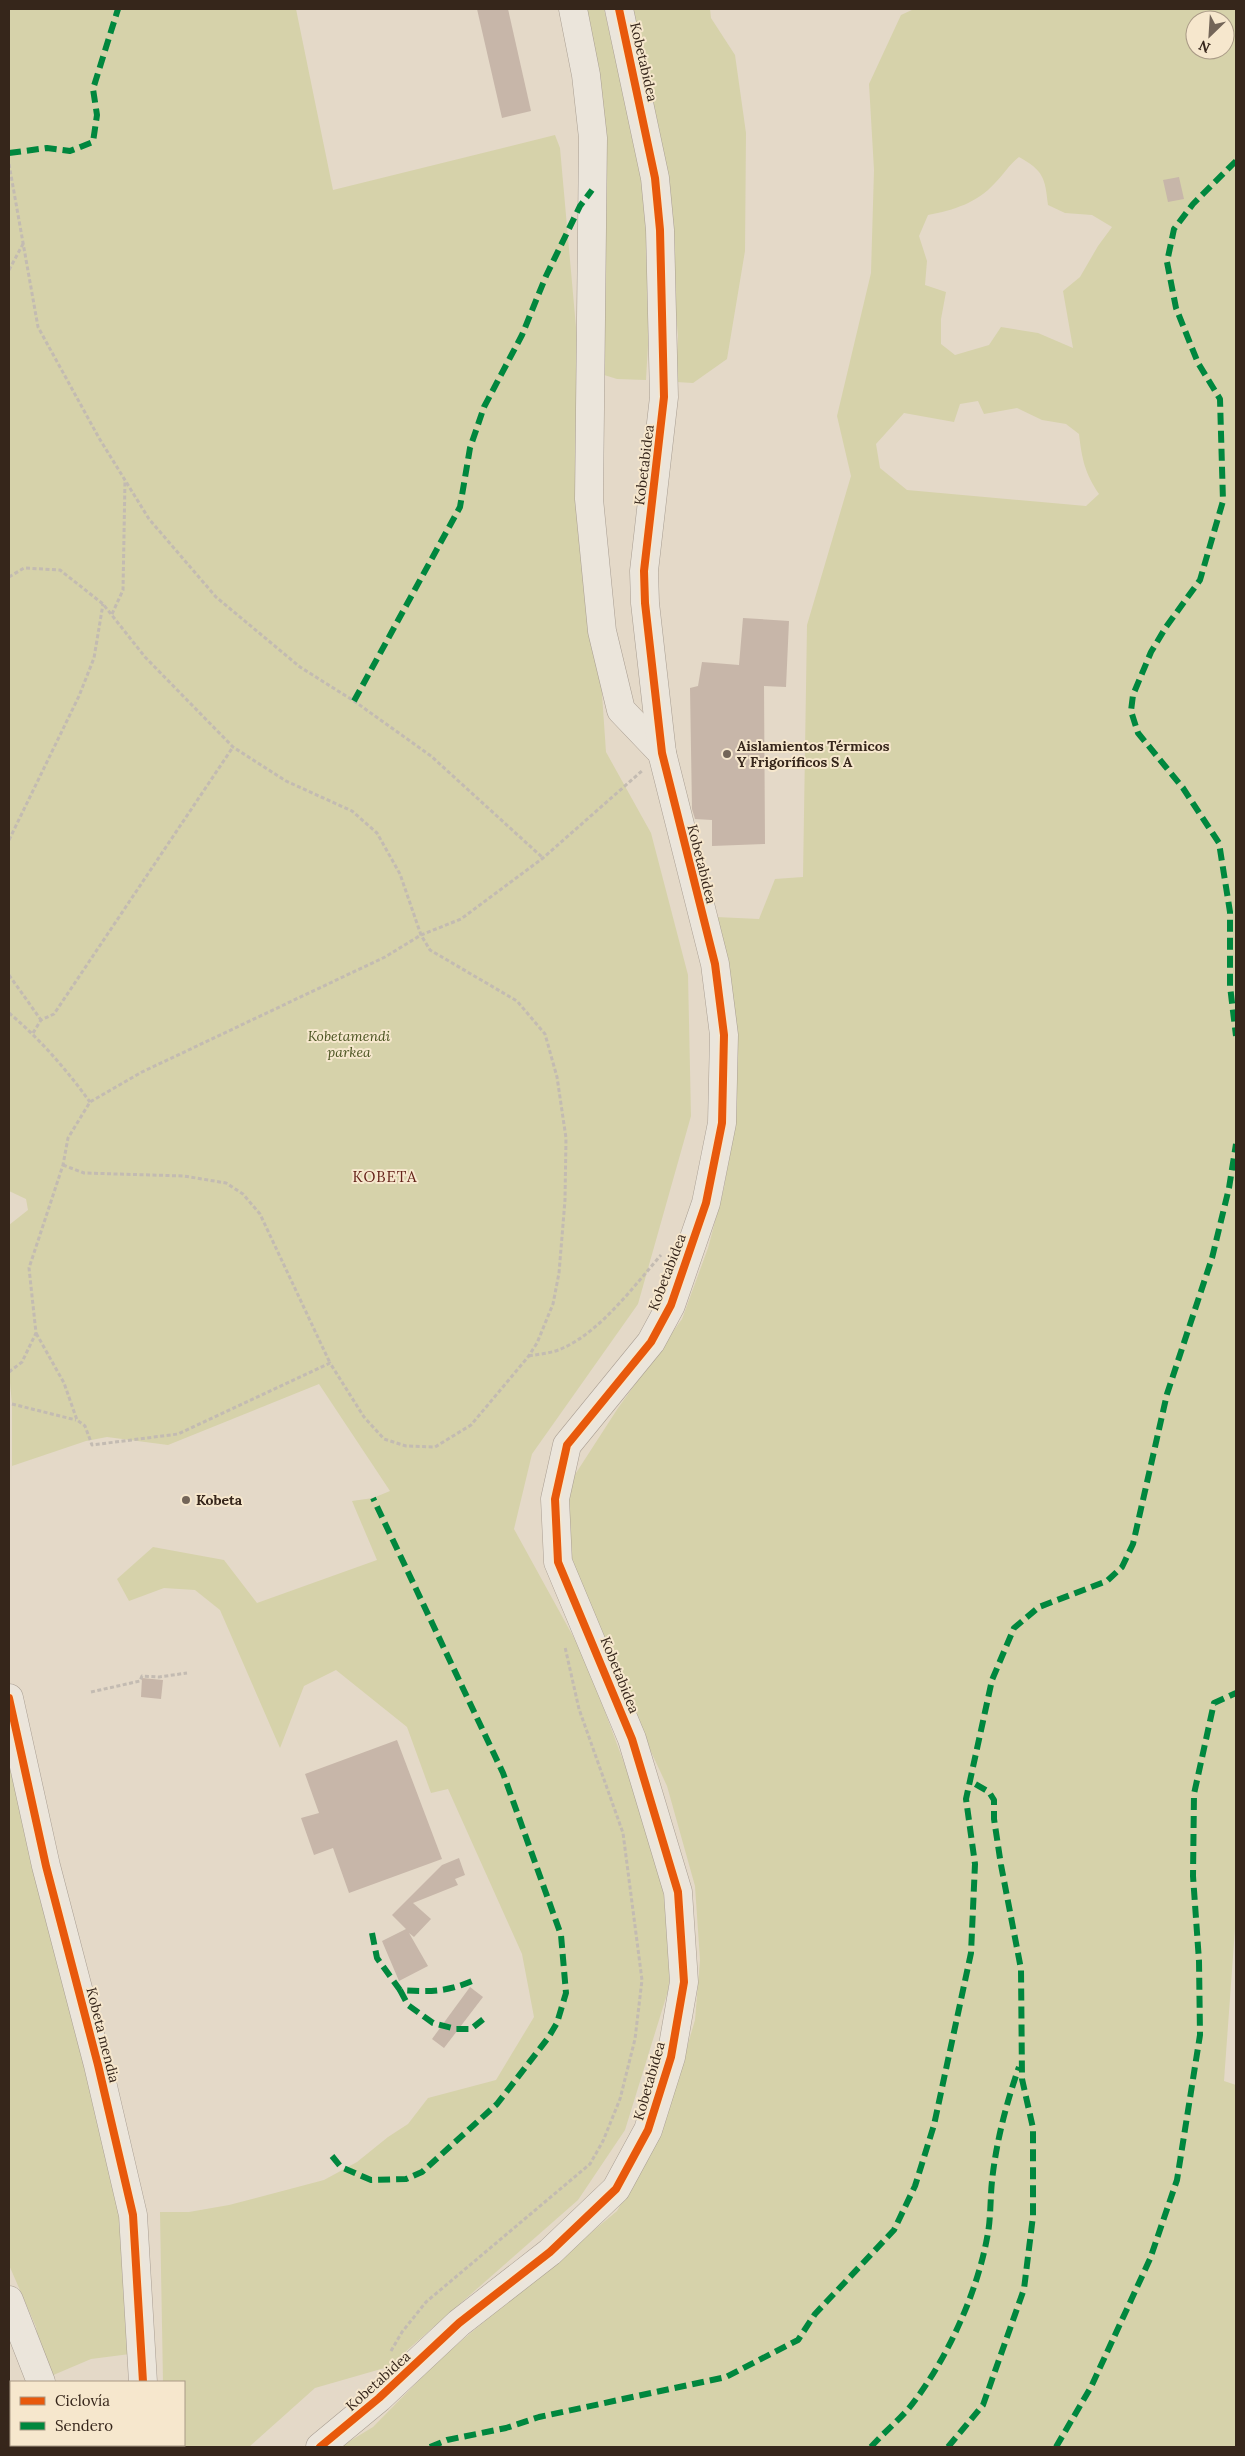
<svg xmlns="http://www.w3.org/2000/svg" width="1245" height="2456" font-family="Lora,serif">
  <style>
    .green { fill: #d6d2aa; fill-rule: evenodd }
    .building { fill: #c7b6a9 }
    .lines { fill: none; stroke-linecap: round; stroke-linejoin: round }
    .minor-casing { stroke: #a99e92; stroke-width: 29 }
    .path { stroke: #c3bbb2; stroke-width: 3; stroke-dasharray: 4 2.5; stroke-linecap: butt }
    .minor { stroke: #ebe5db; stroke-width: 28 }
    .quiet { stroke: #00873e; stroke-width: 6; stroke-dasharray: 12 6; stroke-linecap: butt }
    .cycleway-casing { stroke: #f6e7cd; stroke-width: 11 }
    .cycleway { stroke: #e8590c; stroke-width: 8 }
    .poi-dot { fill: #736558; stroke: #f6e7cd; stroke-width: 2 }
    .labels { text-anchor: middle; stroke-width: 4; stroke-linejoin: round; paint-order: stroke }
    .street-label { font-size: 14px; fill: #36261b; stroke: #f6e7cd }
    .poi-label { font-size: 14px; font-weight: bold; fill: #36261b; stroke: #f6e7cd; text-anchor: start }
    .park-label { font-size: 14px; font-style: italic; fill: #4b5421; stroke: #f6e7cd }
    .neighbourhood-label { font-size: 15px; letter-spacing: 1px; fill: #642219; stroke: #f6e7cd }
  </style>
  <rect width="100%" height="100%" fill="#e4d9c8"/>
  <g class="green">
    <polygon points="9,9 296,9 333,190 555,135 560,148 579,361 606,752 651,833 688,975 691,1116 638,1304 532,1454 514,1529 585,1658 653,1841 674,1948 668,1991 625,2130 578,2200 388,2367 315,2388 249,2447 164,2447 164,2445 184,2445 184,2382 163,2382 160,2212 189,2212 229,2205 324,2180 357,2162 388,2137 408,2124 428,2098 496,2080 534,2017 522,1954 448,1789 431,1793 407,1727 336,1670 304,1686 280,1748 220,1610 195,1590 164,1588 129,1601 117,1579 153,1547 224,1560 257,1603 377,1560 352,1501 373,1498 390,1491 319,1384 168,1445 107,1437 86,1441 12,1466 12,1404 9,1372 9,1225 28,1210 26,1199 9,1191"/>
    <path d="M584 9H604C620 78 639 151 647 221 653 271 649 329 646 380L617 379 601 374Z"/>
    <polygon points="633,9 710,9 711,18 735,55 746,133 745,251 727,359 693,383 676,382 678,336 658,126"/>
    <path d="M914 9H1236V1915L1224 2081 1236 2085V2447H340L373 2427 442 2357 617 2211 664 2126 695 2020 700 1960 695 1886 667 1786 626 1698 564 1538 567 1487 618 1408 682 1319 708 1248 724 1188 735 1120 737 1062 734 1009 716 917 759 919 775 879 803 877 807 625 851 476 837 416 871 273 874 170 869 84 901 15ZM1195 20H1225V50H1195ZM1019 157C1044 171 1045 178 1048 205L1065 213 1092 215 1112 227 1098 246 1080 277 1063 291 1073 348 1038 333 1001 327 989 345 955 355 941 344V319L946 292 925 285 927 261 919 236 928 215C954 210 977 203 995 183 1004 174 1009 165 1019 157ZM978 401 984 414 1017 408 1042 420 1066 424 1079 434C1082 460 1085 473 1099 494L1086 506 907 490 880 468 876 444 904 413 954 422 960 404Z"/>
    <polygon points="9,1746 116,2180 124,2246 130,2354 91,2359 44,2379 36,2327 9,2265"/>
  </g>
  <g class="building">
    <polygon points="477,9 508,9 531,111 502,118"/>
    <polygon points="1179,177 1184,199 1168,202 1163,180"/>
    <polygon points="743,618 789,621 786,687 764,686 765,844 712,846 712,820 695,819 692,809 690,688 698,686 702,662 739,665"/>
    <polygon points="142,1678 163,1680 161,1699 141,1697"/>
    <polygon points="397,1740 442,1859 349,1893 333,1848 314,1855 301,1818 319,1813 305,1774"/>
    <polygon points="459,1858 465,1875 455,1879 458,1885 413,1903 431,1919 414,1937 409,1933 428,1966 399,1981 382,1941 406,1929 392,1915 442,1865"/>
    <polygon points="470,1987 483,1997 444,2048 432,2039"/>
  </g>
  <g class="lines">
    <defs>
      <g id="minor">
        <polyline points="573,9 586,75 593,138 589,499 602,631 621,710 662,753"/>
        <polyline points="9,1698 46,1866 98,2065 133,2215 143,2382"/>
        <polyline points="9,2300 41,2382"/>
        <polyline points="67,2445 68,2447"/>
        <polyline points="138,2447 138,2445"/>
        <polyline points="320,2447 379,2398 459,2323 550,2252 616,2189 648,2130 671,2057 684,1982 678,1892 632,1739 558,1562 555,1499 567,1445 651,1342 671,1305 706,1203 722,1123 724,1035 715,964 662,753 645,603 644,571 664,397 660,230 655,178 619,9"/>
      </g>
    </defs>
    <use href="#minor" class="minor-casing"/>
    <g class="path">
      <polyline points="9,164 38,327 99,438 149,519 216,597 300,667 354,701 431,756 543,858"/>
      <polyline points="9,270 23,244"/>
      <polyline points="9,577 24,568 60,570 103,604 145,657 233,747 286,781 352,811 377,833 400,874 421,935 430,950 517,1001 545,1034 557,1077 566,1138 565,1200 559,1273 553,1304 537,1343 528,1357 471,1425 435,1447 406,1446 384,1439 364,1417 330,1363 178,1434 92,1445 85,1426 77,1420 64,1383 36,1333"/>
      <polyline points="112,614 123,590 125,480"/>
      <polyline points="9,840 79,696 94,658 103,604"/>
      <polyline points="9,975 41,1020"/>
      <path d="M9 1013C40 1039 66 1069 90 1102"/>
      <polyline points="33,1033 41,1020 54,1014 233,747"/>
      <polyline points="63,1165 84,1173 184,1176 226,1183 243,1194 260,1214 330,1363"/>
      <path d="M529 1356C540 1354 553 1353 563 1348 601 1331 634 1286 661 1255"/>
      <polyline points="9,1372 22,1362 36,1333 29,1268 63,1165 68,1138 90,1102 142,1072 385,957 421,935 461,919 543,858 643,770"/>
      <polyline points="12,1404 76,1420"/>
      <polyline points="91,1692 140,1681 142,1676 159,1677 187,1673"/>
      <polyline points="391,2351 402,2332 426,2302 590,2164 603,2141 620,2099 635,2039 642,1980 623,1833 579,1709 565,1647"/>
      <polyline points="9,2417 11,2417"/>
      <polyline points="36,2445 38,2447"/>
    </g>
    <use href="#minor" class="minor"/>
    <g class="quiet">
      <polyline points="9,153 47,148 70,151 93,142 97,115 93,89 118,9"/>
      <polyline points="1236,161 1193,204 1174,229 1167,262 1176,308 1198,363 1220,399 1223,501 1200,580 1166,627 1151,652 1133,695 1131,711 1138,733 1183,788 1219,843 1230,912 1230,986 1236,1036"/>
      <polyline points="354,701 460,507 470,448 484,407 522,335 546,276 580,206 592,190"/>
      <path d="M372 1933 377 1958 400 1990C432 1992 448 1992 477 1979"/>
      <polyline points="400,1990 408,2005 433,2023 456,2029 471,2029 486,2017"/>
      <polyline points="332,2156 341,2167 371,2180 406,2179 422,2172 497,2104 548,2038 557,2023 566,1993 561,1935 503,1773 373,1498"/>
      <polyline points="430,2447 447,2440 506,2428 539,2417 726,2377 798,2340 815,2314 894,2230 915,2186 934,2125 971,1953 975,1864 966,1799 992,1680 1014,1628 1039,1607 1107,1581 1122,1567 1133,1544 1167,1394 1212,1258 1229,1188 1236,1144"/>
      <path d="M871 2447C884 2432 901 2419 913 2403 947 2359 977 2293 987 2238 991 2220 990 2200 992 2181 996 2143 1006 2104 1019 2067"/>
      <polyline points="948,2447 983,2405 1024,2289 1033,2216 1033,2128 1022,2079 1021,1969 1001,1865 994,1819 994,1800 989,1792 970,1781"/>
      <polyline points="1056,2447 1091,2387 1150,2259 1177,2180 1200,2035 1199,1961 1193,1876 1194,1794 1214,1703 1236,1693"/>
    </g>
    <defs>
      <g id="cycleway">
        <polyline points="9,1698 46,1866 98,2065 133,2215 143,2382"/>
        <polyline points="320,2447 379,2398 459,2323 550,2252 616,2189 648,2130 671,2057 684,1982 678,1892 632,1739 558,1562 555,1499 567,1445 651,1342 671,1305 706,1203 722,1123 724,1035 715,964 662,753 645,603 644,571 664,397 660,230 655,178 619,9"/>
      </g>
    </defs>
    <use href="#cycleway" class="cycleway-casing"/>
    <use href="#cycleway" class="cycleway"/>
  </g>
  <g class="poi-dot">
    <circle cx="727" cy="754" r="5"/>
    <circle cx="186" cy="1500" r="5"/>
  </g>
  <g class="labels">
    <g class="street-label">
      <text transform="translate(644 62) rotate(77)" y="5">Kobetabidea</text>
      <text transform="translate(644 465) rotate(-83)" y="5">Kobetabidea</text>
      <text transform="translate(702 864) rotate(76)" y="5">Kobetabidea</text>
      <text transform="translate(667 1272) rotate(-69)" y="5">Kobetabidea</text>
      <text transform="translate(620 1675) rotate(68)" y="5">Kobetabidea</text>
      <text transform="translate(103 2035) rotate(76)" y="5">Kobeta mendia</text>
      <text transform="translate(649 2081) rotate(-74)" y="5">Kobetabidea</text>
      <text transform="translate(378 2381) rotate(-42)" y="5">Kobetabidea</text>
    </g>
    <g class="poi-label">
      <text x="737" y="751">Aislamientos Térmicos<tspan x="737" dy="16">Y Frigoríficos S A</tspan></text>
      <text x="196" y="1505">Kobeta</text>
    </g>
    <g class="park-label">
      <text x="349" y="1041">Kobetamendi<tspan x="349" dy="16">parkea</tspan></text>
    </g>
    <g class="neighbourhood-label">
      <text x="385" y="1182">KOBETA</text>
    </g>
  </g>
  <rect width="1245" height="2456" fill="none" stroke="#36261b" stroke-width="20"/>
  <rect x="10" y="2381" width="175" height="65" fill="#f6e7cd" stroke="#a99a86"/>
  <rect x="20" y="2397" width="25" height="8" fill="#e8590c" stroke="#a99a86"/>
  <text x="55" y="2406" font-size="15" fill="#36261b">Ciclovía</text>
  <rect x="20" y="2422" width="25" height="8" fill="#00873e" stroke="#a99a86"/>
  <text x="55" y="2431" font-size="15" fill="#36261b">Sendero</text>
  <g transform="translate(1210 35) rotate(205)"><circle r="24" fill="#f6e7cd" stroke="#a99a86"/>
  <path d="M0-4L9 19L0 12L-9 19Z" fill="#736558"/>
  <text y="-8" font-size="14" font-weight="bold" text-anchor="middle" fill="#36261b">N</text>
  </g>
</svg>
